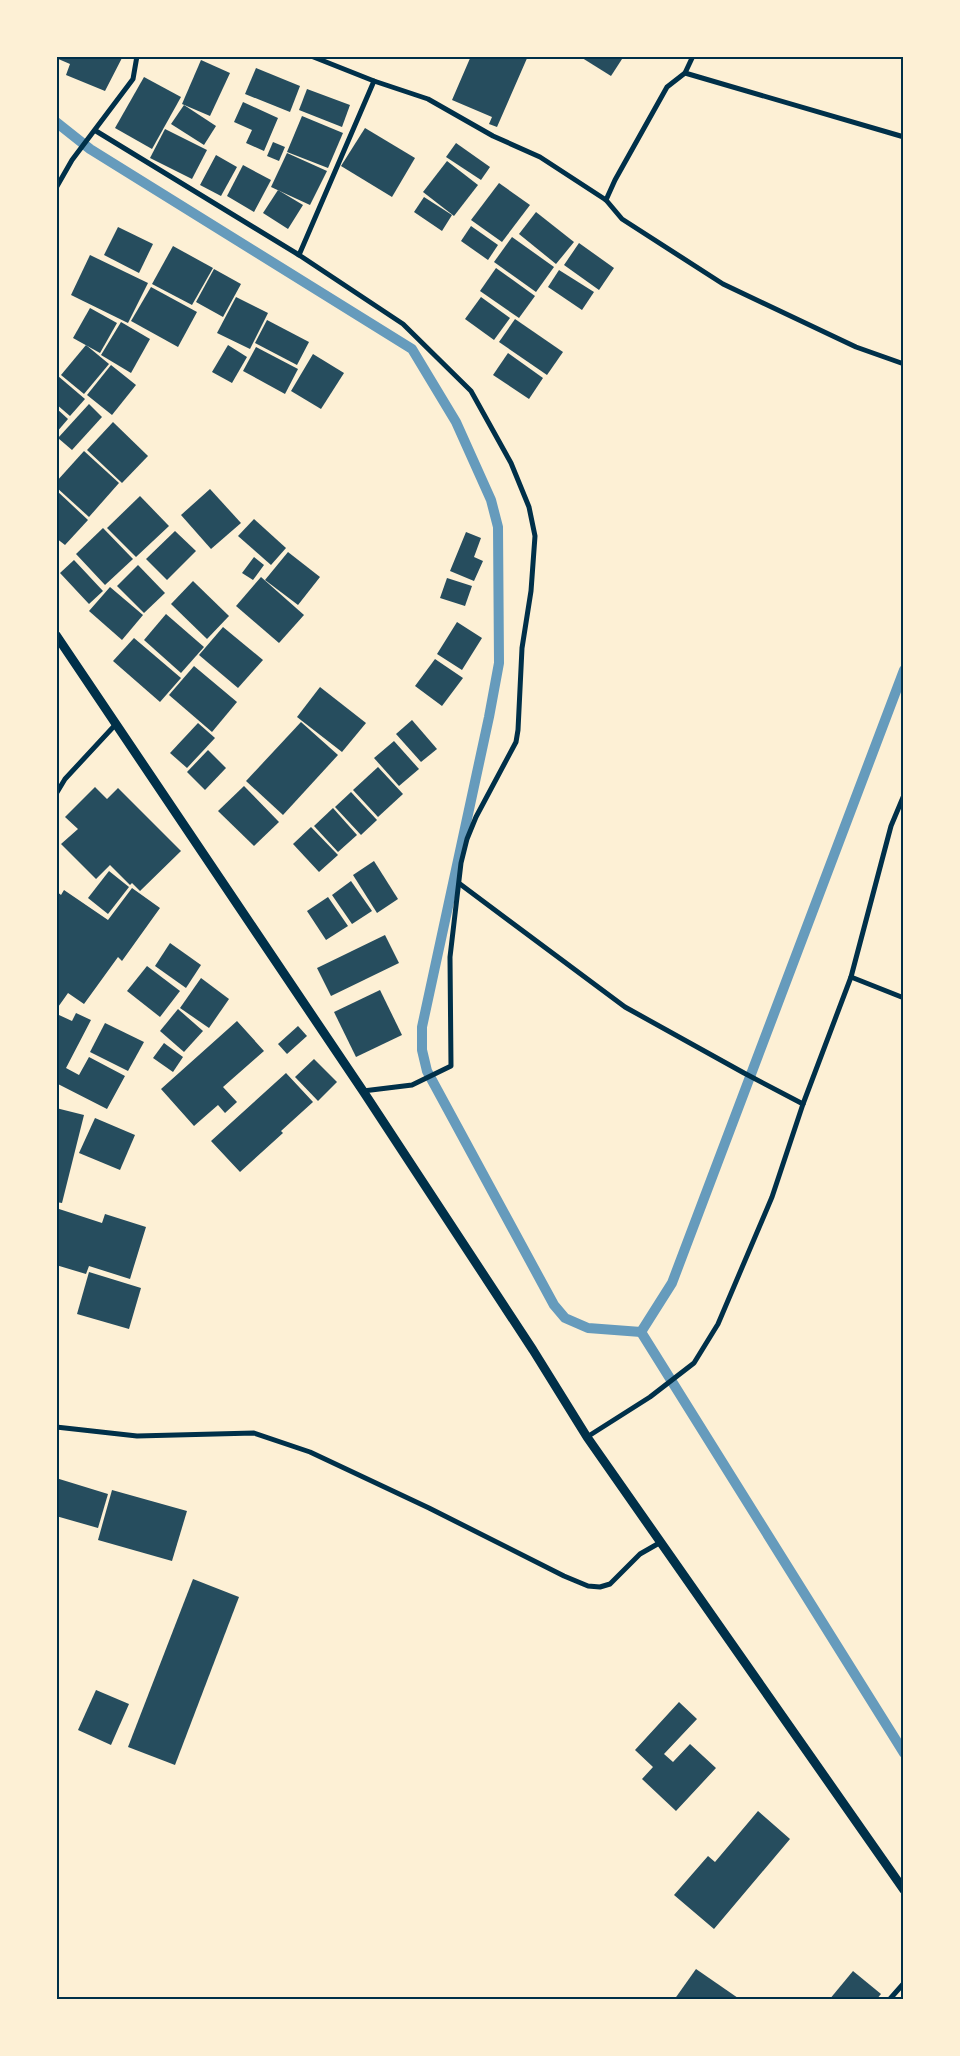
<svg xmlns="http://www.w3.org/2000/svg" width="960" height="2056" font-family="Mulish,sans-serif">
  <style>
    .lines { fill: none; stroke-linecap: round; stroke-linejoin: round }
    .stream { stroke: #669bbc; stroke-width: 10 }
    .building { fill: #264d5e }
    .minor { stroke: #003049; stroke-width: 5 }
    .tertiary { stroke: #003049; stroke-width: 9 }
    .neatline { fill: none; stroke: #003049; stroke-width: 2 }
  </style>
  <rect width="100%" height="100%" fill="#fdf0d5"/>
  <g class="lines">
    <g class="stream">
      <polyline points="56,122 90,149 412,349 456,422 491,500 498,527 499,663 489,717 422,1027 422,1050 427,1071 554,1305 565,1318 588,1328 641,1332"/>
      <polyline points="641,1332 672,1283 904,670"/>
      <polyline points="641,1332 904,1753"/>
    </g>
  </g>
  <g class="building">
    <polygon points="56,56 123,56 105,91 66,75 70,64 56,58"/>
    <polygon points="471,56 528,56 497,127 489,124 492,117 452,100"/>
    <polygon points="579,56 624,56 611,76"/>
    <polygon points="201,60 230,73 210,116 182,104"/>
    <polygon points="256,68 300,86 290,112 245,94"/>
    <polygon points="144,77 181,97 152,149 115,128"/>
    <polygon points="307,89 350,105 342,127 299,110"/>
    <polygon points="243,102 278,118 264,151 246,143 252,130 234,122"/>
    <polygon points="184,105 216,126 204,145 171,124"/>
    <polygon points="302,116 343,133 328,168 287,152"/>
    <polygon points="365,128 415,158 392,197 341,166"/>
    <polygon points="165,129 207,150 192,179 150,158"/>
    <polygon points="273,142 285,147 279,161 267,156"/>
    <polygon points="456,143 490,167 481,180 446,157"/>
    <polygon points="287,153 327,171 310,205 271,187"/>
    <polygon points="216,155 237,167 221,196 200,185"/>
    <polygon points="447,161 478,185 454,216 423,192"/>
    <polygon points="243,165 271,180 254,212 227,196"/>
    <polygon points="499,183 530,205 502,242 471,220"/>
    <polygon points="278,190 303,205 288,229 263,213"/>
    <polygon points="424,197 452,215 442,231 414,212"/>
    <polygon points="536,212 574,242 556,264 519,234"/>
    <polygon points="471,226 498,245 488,260 461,241"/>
    <polygon points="118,227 153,244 139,273 104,255"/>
    <polygon points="512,237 554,267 536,292 494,262"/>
    <polygon points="579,243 614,268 599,290 564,265"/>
    <polygon points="173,246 213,268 192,305 152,284"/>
    <polygon points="90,255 148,283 128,323 71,295"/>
    <polygon points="496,268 535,296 519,318 480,291"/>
    <polygon points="214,269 241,284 223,317 196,302"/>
    <polygon points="559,270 594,292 582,310 548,287"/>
    <polygon points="151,287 197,312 178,347 131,321"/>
    <polygon points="236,297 268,313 250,349 217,333"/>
    <polygon points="481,297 510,318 494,340 465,319"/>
    <polygon points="90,308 117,323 100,353 73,338"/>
    <polygon points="515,319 563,352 547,375 499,342"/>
    <polygon points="267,320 309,342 297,365 255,343"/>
    <polygon points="121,322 150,339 131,373 101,355"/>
    <polygon points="86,345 109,364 84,394 61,375"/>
    <polygon points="228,345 247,357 232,383 212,372"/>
    <polygon points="256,347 298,369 285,394 243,371"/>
    <polygon points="508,353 543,378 529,399 493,375"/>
    <polygon points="313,354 344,373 321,409 291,391"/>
    <polygon points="111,365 136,385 112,415 87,395"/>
    <polygon points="58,376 85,399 70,416 56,404 56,378"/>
    <polygon points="89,404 102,417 72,450 58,438"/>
    <polygon points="56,408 68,419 56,433"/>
    <polygon points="113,422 148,456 122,483 87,450"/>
    <polygon points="84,451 119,483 89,517 56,487 56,482"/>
    <polygon points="210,489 241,523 211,549 181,515"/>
    <polygon points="56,490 88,520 65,545 56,538"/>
    <polygon points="140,496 169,526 136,557 107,528"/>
    <polygon points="254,519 286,548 271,565 238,536"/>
    <polygon points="103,528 133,559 105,585 76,554"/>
    <polygon points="175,531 196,551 167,580 146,559"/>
    <polygon points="466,532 481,538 474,557 483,561 474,581 450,571"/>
    <polygon points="288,552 320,577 298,605 265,580"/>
    <polygon points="254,557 264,565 253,580 242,573"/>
    <polygon points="74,560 103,591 89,604 60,573"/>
    <polygon points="138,565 165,593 144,613 117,586"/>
    <polygon points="261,577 304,615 279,643 236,606"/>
    <polygon points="447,578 472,586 465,606 440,598"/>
    <polygon points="193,581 229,616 207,639 171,604"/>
    <polygon points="110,587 143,615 122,640 89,611"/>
    <polygon points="166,614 204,647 181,673 144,640"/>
    <polygon points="457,622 482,638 462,670 437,654"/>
    <polygon points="223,627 263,660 238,688 199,655"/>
    <polygon points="134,638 181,678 160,702 113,661"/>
    <polygon points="435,659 463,678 442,706 415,686"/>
    <polygon points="194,666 237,702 212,732 169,695"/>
    <polygon points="320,687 366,723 342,752 297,717"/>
    <polygon points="412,720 437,749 421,762 396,734"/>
    <polygon points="301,722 338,755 283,815 246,781"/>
    <polygon points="198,723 215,738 187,768 170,753"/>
    <polygon points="394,741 419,769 399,786 374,758"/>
    <polygon points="208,750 226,768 205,790 187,772"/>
    <polygon points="378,767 403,794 378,817 353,790"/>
    <polygon points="244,786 279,822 254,846 218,811"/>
    <polygon points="95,787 107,799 118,788 181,851 140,891 132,883 130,885 110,865 96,879 61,844 78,829 65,817"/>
    <polygon points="351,792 377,820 361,835 335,807"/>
    <polygon points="333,808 357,835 338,852 314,826"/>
    <polygon points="311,827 338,855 319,872 293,844"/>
    <polygon points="374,861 398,899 377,913 353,875"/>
    <polygon points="109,871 129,887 108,914 88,898"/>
    <polygon points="351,881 372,911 352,924 332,895"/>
    <polygon points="132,888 160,908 122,961 118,957 84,1004 68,993 56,1010 56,891 61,895 64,890 108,920"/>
    <polygon points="328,897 348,926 326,940 307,911"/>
    <polygon points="385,935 399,963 331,996 317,968"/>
    <polygon points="170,943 201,965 186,988 155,966"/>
    <polygon points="147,966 180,991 160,1017 127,991"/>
    <polygon points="201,978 229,999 209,1028 180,1008"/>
    <polygon points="380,990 402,1035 356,1057 334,1012"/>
    <polygon points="178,1009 203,1031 184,1052 160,1031"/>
    <polygon points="76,1013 91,1020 66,1068 79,1075 89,1057 125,1076 107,1109 56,1083 56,1020 59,1015 72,1021"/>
    <polygon points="237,1021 264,1051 223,1087 237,1102 225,1113 218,1105 194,1126 161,1089"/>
    <polygon points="105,1023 144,1042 128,1071 90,1052"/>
    <polygon points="298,1026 307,1036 287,1054 278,1044"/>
    <polygon points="164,1043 183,1057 173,1072 153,1058"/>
    <polygon points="314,1059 337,1082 318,1101 295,1077"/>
    <polygon points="286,1073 313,1102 281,1131 283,1133 240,1172 211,1141"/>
    <polygon points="56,1108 84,1115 62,1203 56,1202"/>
    <polygon points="95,1118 135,1135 120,1170 79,1153"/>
    <polygon points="56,1208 102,1223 105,1214 146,1227 130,1279 89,1266 86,1274 56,1265"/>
    <polygon points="89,1272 141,1288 129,1329 77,1314"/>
    <polygon points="56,1478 108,1494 98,1528 56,1516"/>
    <polygon points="112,1490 187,1511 172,1561 98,1540"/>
    <polygon points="193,1579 239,1597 175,1765 128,1747"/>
    <polygon points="96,1690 129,1704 111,1745 78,1730"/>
    <polygon points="679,1702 697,1719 664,1754 673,1762 690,1744 716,1768 676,1811 642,1779 653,1767 635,1750"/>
    <polygon points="758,1811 790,1839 714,1929 674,1895 708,1856 715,1862"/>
    <polygon points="696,1969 738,1998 737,2000 674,2000"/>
    <polygon points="853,1971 881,1994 876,2000 829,2000"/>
  </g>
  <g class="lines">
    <g class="minor">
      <polyline points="311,56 374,81 428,99 493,136 540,157 606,200 622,219 723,284 856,347 904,364"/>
      <polyline points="685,73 904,137"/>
      <polyline points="96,131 299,255 403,324 471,391 511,463 529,507 535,536 531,591 522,648 518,730 516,742 476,817 467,839 461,863 450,957 451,1066 412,1085 363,1091"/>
      <polyline points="56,188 72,160 133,79 137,56"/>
      <polyline points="606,200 615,180 667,87 685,73 693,56"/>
      <polyline points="299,255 374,81"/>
      <polyline points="56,794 65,779 116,724"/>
      <polyline points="460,884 625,1007 744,1073 803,1104"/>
      <polyline points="851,977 904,998"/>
      <polyline points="56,1427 137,1436 254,1433 310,1452 429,1508 564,1576 588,1586 600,1587 610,1584 640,1554 661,1542"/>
      <polyline points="587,1437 650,1397 694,1363 718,1324 772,1197 803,1104 851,977 891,826 904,795"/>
      <polyline points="889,2000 904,1983"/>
    </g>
    <polyline class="tertiary" points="56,635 363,1091 533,1350 587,1437 904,1890"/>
  </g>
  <rect width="960" height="2056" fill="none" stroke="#fdf0d5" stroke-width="115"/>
  <rect x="58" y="58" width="844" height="1940" class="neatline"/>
</svg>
